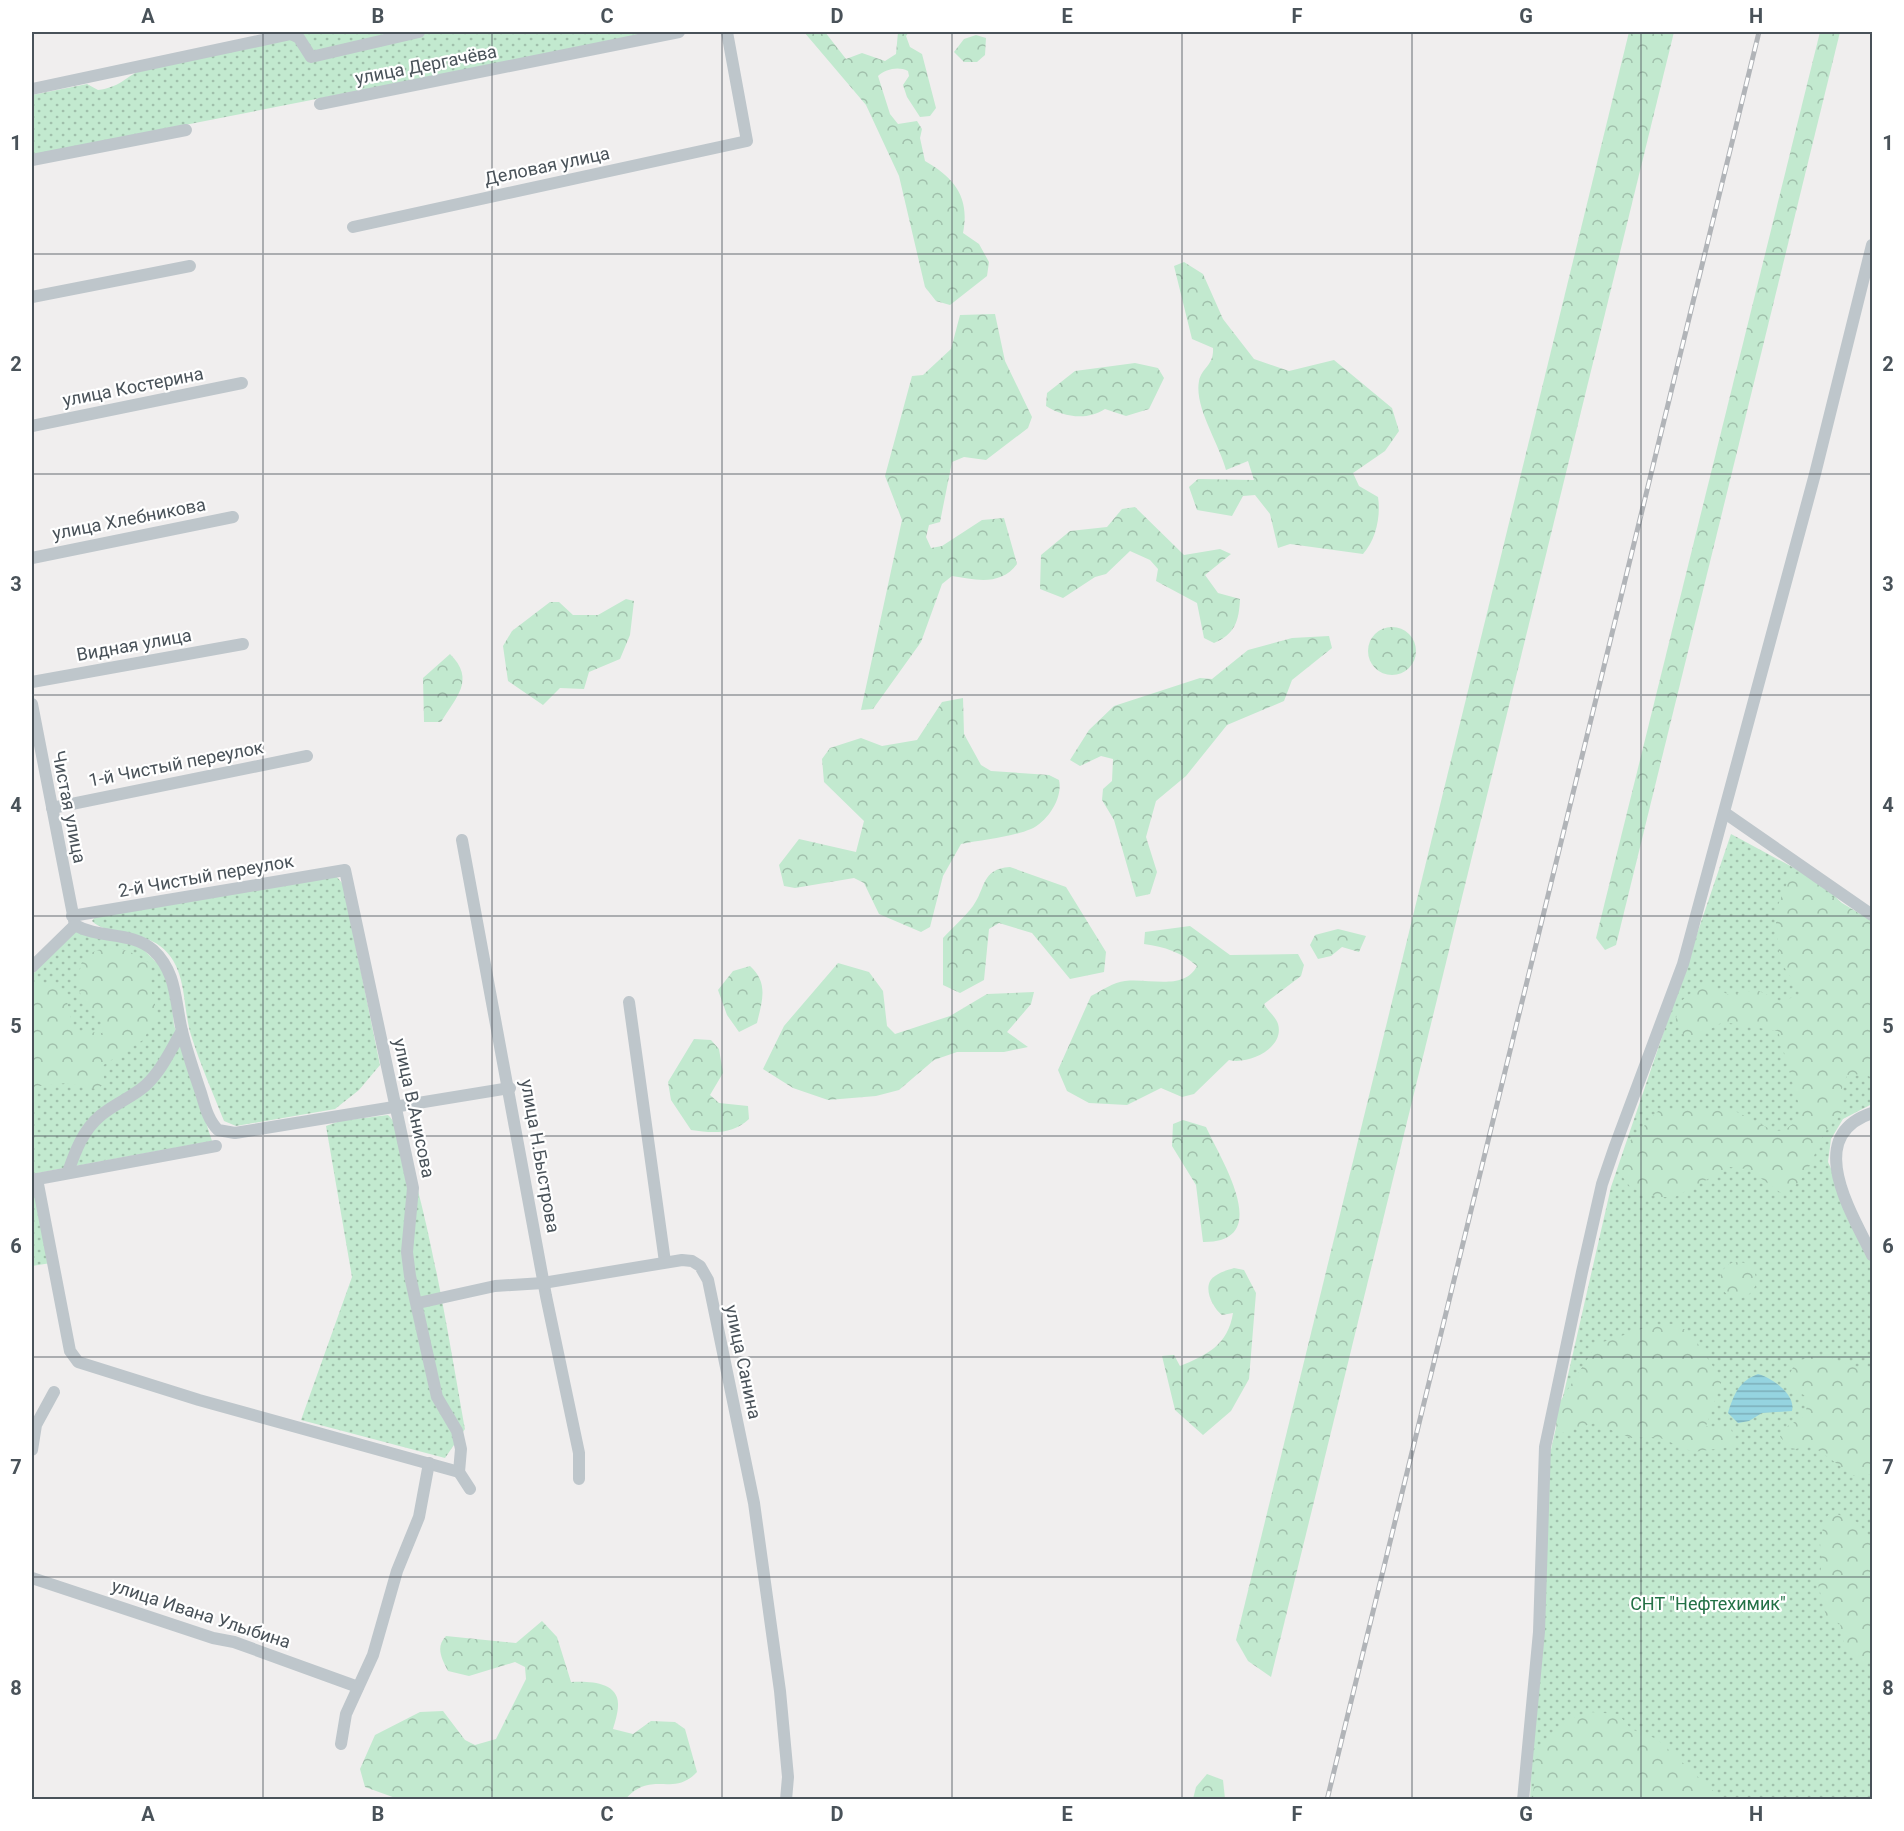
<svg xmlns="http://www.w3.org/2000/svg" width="1904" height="1831" font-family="Roboto,sans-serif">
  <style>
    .green { fill: url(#green-dots) }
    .forest { fill: url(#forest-crowns) }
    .water { fill: url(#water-rules) }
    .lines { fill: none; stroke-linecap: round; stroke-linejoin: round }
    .minor { stroke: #bec6cb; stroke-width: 12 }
    .rail-casing { stroke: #b1b4b8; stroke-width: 5 }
    .rail { stroke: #fff; stroke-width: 3; stroke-dasharray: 9; stroke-linecap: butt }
    .grid { fill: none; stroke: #495259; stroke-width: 1.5; stroke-opacity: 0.55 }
    .labels { text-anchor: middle; stroke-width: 4.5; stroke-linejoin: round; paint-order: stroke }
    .street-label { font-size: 18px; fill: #495259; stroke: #fff }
    .park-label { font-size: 18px; fill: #237146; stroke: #fff }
    .neatline { fill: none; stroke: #495259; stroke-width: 2 }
    .grid-label { font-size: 20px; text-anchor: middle; font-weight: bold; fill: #495259 }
  </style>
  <defs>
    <pattern id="green-dots" width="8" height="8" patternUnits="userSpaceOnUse" patternTransform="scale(1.5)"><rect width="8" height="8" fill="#c2e9cf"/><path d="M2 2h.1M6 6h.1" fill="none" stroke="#a0bfab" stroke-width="1.8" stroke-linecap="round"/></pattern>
    <pattern id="forest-crowns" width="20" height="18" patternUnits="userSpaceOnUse" patternTransform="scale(1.5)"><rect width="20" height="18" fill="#c2e9cf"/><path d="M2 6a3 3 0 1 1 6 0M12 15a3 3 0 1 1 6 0" fill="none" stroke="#a0bfab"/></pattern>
    <pattern id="water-rules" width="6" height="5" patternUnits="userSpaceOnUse" patternTransform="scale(1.5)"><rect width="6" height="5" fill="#95d4e0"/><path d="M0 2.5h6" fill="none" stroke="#7cafb9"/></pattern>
  </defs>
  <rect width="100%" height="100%" fill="#f0eeee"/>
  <g class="green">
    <path d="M282 32H657L32 155V95L87 84 98 90C120 87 123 79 142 69Z"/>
    <polygon points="1731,834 1822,883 1872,934 1872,1104 1843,1119 1831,1139 1828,1162 1872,1262 1872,1799 1530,1800 1544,1480 1611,1187"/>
    <path d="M336 876 343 884 380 1065 359 1090 335 1109 236 1126 224 1121C213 1093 200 1064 191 1035 182 1006 188 967 160 946 143 932 104 934 92 921L95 917Z"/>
    <polygon points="76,929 140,946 160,966 170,986 174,1025 212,1141 32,1174 32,975"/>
    <path d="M388 1115C419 1141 455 1376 465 1429L445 1458 301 1420 352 1277 326 1126 340 1121Z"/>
    <polygon points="32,1191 37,1199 51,1263 32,1266"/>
  </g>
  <g class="forest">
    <path d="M804 32H825L846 59 862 53 885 61 896 54 898 32H909L906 36 910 47 922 54 936 108 930 116 920 117 907 97 903 85 909 76 908 71C898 66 886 69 878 76L890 114 898 124 917 121 922 129 920 138 925 161C955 178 970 198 963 233L979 244 989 262 987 276 950 305 936 301 925 287 899 176 866 105Z"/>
    <polygon points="1629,32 1674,32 1271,1677 1248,1661 1236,1640"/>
    <polygon points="1820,32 1840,32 1616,945 1605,950 1596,938"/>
    <polygon points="976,35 986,38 985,55 977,62 964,62 954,52 964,39"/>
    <path d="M1184 262 1203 274 1223 319 1254 359 1289 371 1334 360 1392 408 1399 431 1385 451 1353 473 1359 486 1378 497C1381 516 1376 540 1363 554L1290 544 1278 548 1270 514 1255 495 1243 496 1232 516 1197 510 1189 487 1198 479 1254 480 1248 461 1226 470C1219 443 1194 407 1199 381 1202 367 1214 366 1213 348L1192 339 1174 266Z"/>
    <path d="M995 314 1005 361 1032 417 1028 428 986 460 964 457 952 462 940 522 929 525 926 537 931 548 942 546 982 520 1004 518 1017 564C1001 586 976 580 952 576L942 584 921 642 873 709 861 710 902 520 885 476 912 376 923 375 951 349 960 315Z"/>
    <path d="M1135 363 1158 368 1164 378 1149 409 1126 416 1105 409C1087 421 1063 417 1046 406L1047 393 1075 371Z"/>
    <path d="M1135 507 1184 555 1220 549 1231 554 1205 575 1218 593 1240 599C1239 621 1235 634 1214 643L1204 638 1197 603 1156 581 1158 569 1150 560 1130 551 1106 574 1095 577 1063 598 1040 589 1041 555 1070 531 1107 527 1122 509Z"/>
    <polygon points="626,599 634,601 630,635 620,659 589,672 584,689 560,688 543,705 508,681 503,646 512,631 550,602 559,602 573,615 598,615"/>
    <circle cx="1392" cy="651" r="24"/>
    <polygon points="1329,636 1332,648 1292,680 1284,701 1227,725 1186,776 1156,801 1146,837 1157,872 1150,894 1136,897 1114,820 1102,800 1103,789 1112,781 1113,759 1101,756 1080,766 1070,760 1089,730 1114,706 1200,678 1212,679 1248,650 1292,638"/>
    <path d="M450 654C476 680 456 697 441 722H424L423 678Z"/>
    <path d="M963 698 964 734 981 765 991 771 1049 775 1059 780C1063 798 1048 821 1031 829 1012 837 982 840 961 844L943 876 930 927 921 932 879 914 864 883 854 878 795 888 784 886 779 865 799 839 856 852 864 821 824 782 822 759 830 748 861 738 882 746 917 740 942 702Z"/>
    <path d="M1010 867 1066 887 1106 952 1104 972 1070 979 1032 933 999 923 989 929 984 980 960 993 943 985V938C953 927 965 917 973 906 986 888 981 869 1010 867Z"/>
    <path d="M1791 874H1809L1827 894 1872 921V1078L1865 1074 1847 1075 1841 1091 1845 1109C1839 1116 1832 1123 1826 1131 1812 1153 1810 1184 1781 1193L1748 1169 1730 1167 1675 1197H1658L1631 1188 1618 1171 1627 1144 1660 1109 1735 1111 1774 1131 1785 1130 1802 1116 1778 1031 1723 1022 1694 1038 1685 1037 1675 1022 1680 1002 1705 982 1729 995 1757 990 1782 1002 1801 993 1780 961 1775 912Z"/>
    <path d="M1190 926 1230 955 1298 954 1304 965 1301 976 1264 1004C1267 1010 1276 1017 1278 1024 1285 1048 1249 1065 1229 1060L1194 1094 1182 1097 1161 1088 1127 1105 1089 1103 1067 1091 1058 1070 1091 996C1101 991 1114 982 1125 981 1150 978 1184 991 1197 966 1181 952 1165 947 1144 944L1145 932Z"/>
    <polygon points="1338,929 1366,936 1359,952 1342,947 1331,956 1318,959 1310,945 1315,935"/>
    <path d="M111 946 130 952 150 963 149 983 158 1015 143 1040 102 1066 105 1084 96 1089 66 1083 40 1086 32 1112V987L52 981 65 993 74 1031 102 1033 104 1024C78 1001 73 988 84 955Z"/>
    <polygon points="838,963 869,972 883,991 887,1026 895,1034 950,1016 987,994 1034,992 1031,1004 1007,1032 1028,1047 1004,1052 957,1052 934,1060 899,1090 876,1096 828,1100 793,1088 763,1069 784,1026"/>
    <path d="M750 966C769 983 762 1001 757 1023L739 1032 727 1015 718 990 733 971Z"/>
    <path d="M694 1039 711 1040 719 1049 723 1073 710 1095 719 1103 748 1106 749 1119C732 1135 713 1133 691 1130L671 1100 668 1082Z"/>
    <path d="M1183 1120 1206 1127C1221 1160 1275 1243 1203 1242L1196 1185 1172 1146 1173 1124Z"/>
    <circle cx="1738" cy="1280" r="18"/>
    <path d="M1234 1268 1244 1270 1256 1293 1249 1379 1231 1411 1203 1435 1175 1410 1162 1356 1174 1355 1180 1366C1207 1355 1228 1345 1233 1313L1222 1315C1212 1307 1201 1285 1215 1276 1220 1272 1228 1270 1234 1268Z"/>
    <polygon points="1673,1324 1690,1332 1722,1380 1706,1426 1731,1429 1737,1446 1693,1452 1658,1437 1631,1438 1594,1423 1558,1434 1554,1411 1597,1344 1654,1325"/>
    <polygon points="1821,1355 1872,1372 1872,1474 1854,1476 1811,1445 1792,1450 1780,1437 1783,1429 1806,1415 1807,1397 1785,1384 1796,1361"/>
    <polygon points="1832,1512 1857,1522 1872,1541 1872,1663 1859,1663 1845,1647 1840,1624 1826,1616 1818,1584 1822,1562 1820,1543 1825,1518"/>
    <path d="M542 1621 557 1637 571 1682C587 1681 619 1681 618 1705 618 1713 615 1722 613 1729L633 1734 651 1721 675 1722 685 1729 697 1772C673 1798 651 1769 625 1800H401L365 1787 360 1769 375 1735 420 1712 443 1711 465 1740 475 1745 496 1739 526 1679 525 1667 515 1662 469 1676 448 1671C442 1659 435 1647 446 1636L516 1643Z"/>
    <polygon points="1589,1712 1618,1714 1631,1729 1657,1739 1722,1799 1533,1799 1536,1749 1570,1719"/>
    <polygon points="1207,1774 1223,1780 1225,1799 1193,1799 1196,1787"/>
  </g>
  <path class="water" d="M1758 1374C1772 1378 1796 1394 1792 1411L1762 1413 1749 1421 1738 1423 1728 1413C1734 1394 1739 1381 1758 1374Z"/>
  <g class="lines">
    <g class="minor">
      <polyline points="32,89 291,34 299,38 311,57 419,32"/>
      <polyline points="320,104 679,32"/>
      <polyline points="32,160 186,130"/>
      <polyline points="353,227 747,141 727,32"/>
      <polyline points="32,297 190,266"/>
      <polyline points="32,426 242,383"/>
      <polyline points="32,558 233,517"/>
      <polyline points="32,682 243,644"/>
      <path d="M32 704 75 925C99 939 132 931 153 950 177 972 175 1002 182 1031 187 1052 194 1072 201 1093 205 1106 208 1120 218 1130L235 1133 510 1088"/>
      <polyline points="52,808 307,756"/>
      <polyline points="1725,813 1872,915"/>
      <polyline points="462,840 546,1296 579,1453 579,1479"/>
      <polyline points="72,916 345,870 413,1188 407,1252 410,1276 437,1397 457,1431 461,1449 459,1472 470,1489"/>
      <polyline points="32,967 75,925"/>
      <polyline points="629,1002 665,1262"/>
      <path d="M1872 1113C1803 1136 1851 1212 1872 1255"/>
      <path d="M68 1172C75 1152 83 1130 100 1116 114 1104 133 1097 146 1085 162 1070 171 1049 182 1031"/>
      <polyline points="37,1179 70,1351 78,1362 199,1400 459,1472"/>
      <polyline points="32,1180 216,1146"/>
      <polyline points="418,1303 495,1286 543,1283 682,1260 692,1261 700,1266 708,1280 754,1503 780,1691 788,1777 786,1800"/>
      <polyline points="32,1450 36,1425 54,1392"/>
      <polyline points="32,1578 213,1638 234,1642 358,1687"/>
      <polyline points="341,1744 346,1714 373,1655 397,1571 419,1517 429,1463"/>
      <polyline points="1523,1800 1539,1632 1545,1447 1582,1272 1602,1184 1615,1146 1683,964 1815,474 1872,245"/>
    </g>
    <defs>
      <polyline id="rail" points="1327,1800 1759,32"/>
    </defs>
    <use href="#rail" class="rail-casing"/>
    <use href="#rail" class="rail"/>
  </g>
  <path class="grid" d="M263 32V1800M492 32V1800M722 32V1800M952 32V1800M1182 32V1800M1412 32V1800M1641 32V1800M32 254H1872M32 474H1872M32 695H1872M32 916H1872M32 1136H1872M32 1357H1872M32 1577H1872"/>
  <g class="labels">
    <g class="street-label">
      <text transform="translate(426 65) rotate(-11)" y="6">улица Дергачёва</text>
      <text transform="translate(547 166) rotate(-12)" y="6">Деловая улица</text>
      <text transform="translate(133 387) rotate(-11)" y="6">улица Костерина</text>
      <text transform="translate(129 519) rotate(-11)" y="6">улица Хлебникова</text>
      <text transform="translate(134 645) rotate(-10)" y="6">Видная улица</text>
      <text transform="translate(176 764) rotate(-11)" y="6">1-й Чистый переулок</text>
      <text transform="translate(69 807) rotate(79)" y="6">Чистая улица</text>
      <text transform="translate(206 876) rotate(-10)" y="6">2-й Чистый переулок</text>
      <text transform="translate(414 1108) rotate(78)" y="6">улица В.Анисова</text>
      <text transform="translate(540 1156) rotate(80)" y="6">улица Н.Быстрова</text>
      <text transform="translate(743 1362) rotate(78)" y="6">улица Санина</text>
      <text transform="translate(201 1614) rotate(18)" y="6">улица Ивана Улыбина</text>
    </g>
    <g class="park-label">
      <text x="1708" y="1610">СНТ "Нефтехимик"</text>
    </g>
  </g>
  <rect width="1904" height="1831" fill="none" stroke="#ffffff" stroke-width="66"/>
  <rect x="33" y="33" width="1838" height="1765" class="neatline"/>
  <g class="grid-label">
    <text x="148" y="23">A</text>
    <text x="378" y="23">B</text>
    <text x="607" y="23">C</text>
    <text x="837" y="23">D</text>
    <text x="1067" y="23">E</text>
    <text x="1297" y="23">F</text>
    <text x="1526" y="23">G</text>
    <text x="1756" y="23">H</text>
    <text x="16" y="150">1</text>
    <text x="1888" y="150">1</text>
    <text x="16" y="371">2</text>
    <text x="1888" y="371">2</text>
    <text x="16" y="591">3</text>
    <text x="1888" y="591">3</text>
    <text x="16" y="812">4</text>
    <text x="1888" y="812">4</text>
    <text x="16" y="1033">5</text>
    <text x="1888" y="1033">5</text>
    <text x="16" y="1253">6</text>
    <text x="1888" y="1253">6</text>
    <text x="16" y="1474">7</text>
    <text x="1888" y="1474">7</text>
    <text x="16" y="1695">8</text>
    <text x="1888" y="1695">8</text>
    <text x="148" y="1821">A</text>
    <text x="378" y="1821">B</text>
    <text x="607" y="1821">C</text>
    <text x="837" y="1821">D</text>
    <text x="1067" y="1821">E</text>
    <text x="1297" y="1821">F</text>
    <text x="1526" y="1821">G</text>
    <text x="1756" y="1821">H</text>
  </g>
</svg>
